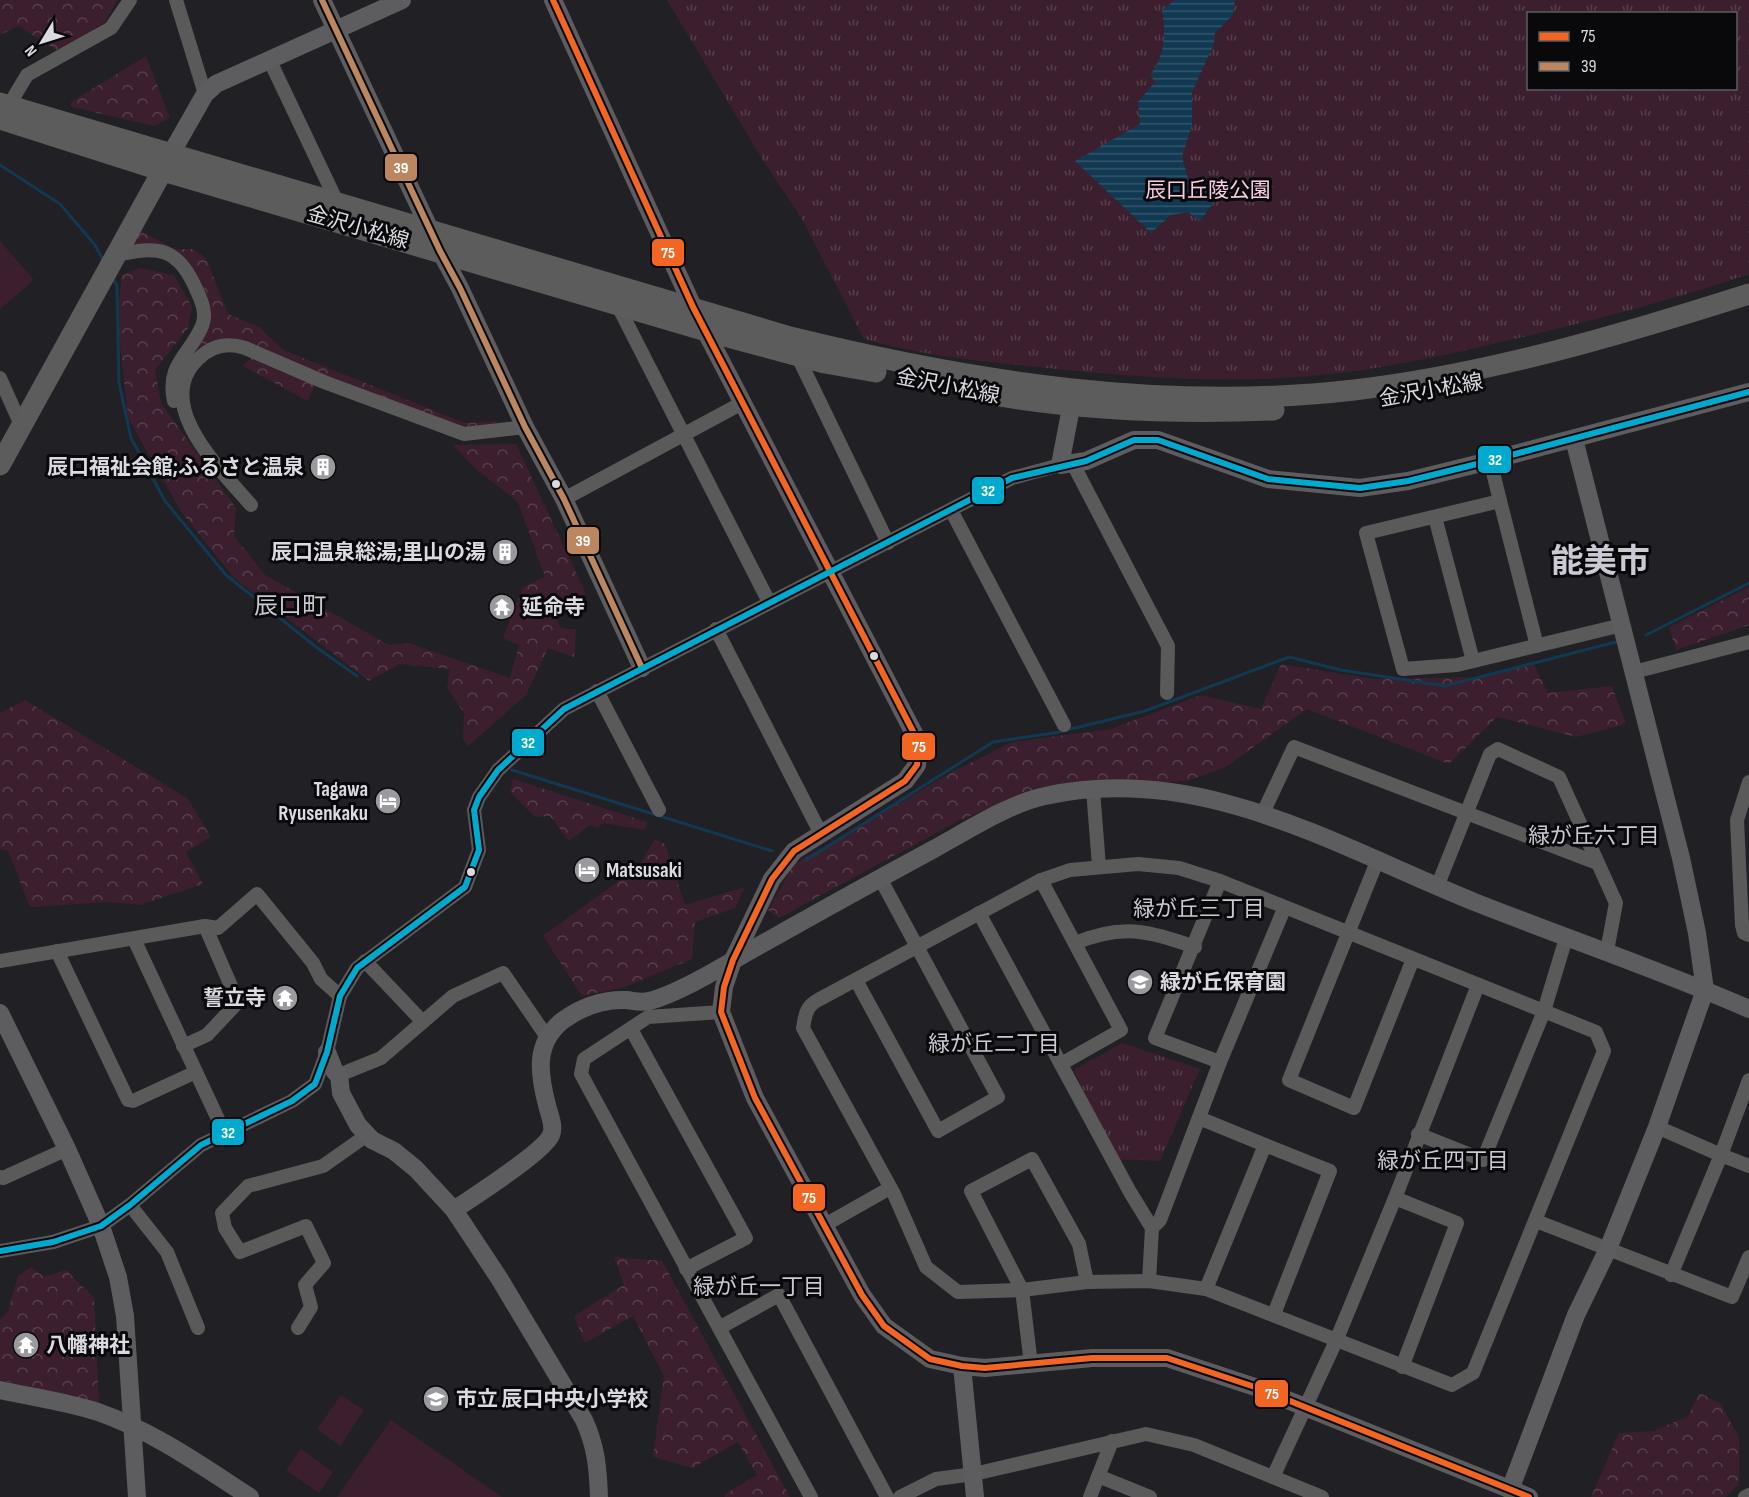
<svg xmlns="http://www.w3.org/2000/svg" width="1749" height="1497" font-family="'Sofia Sans Condensed','Noto Sans JP',sans-serif">
  <style>
    .grass { fill: #3b1f2e }
    .forest { fill: url(#forest-crowns) }
    .park { fill: url(#park-tufts); fill-rule: evenodd }
    .water { fill: url(#water-rules) }
    .lines { fill: none; stroke-linecap: round; stroke-linejoin: round }
    .stream { stroke: #113952; stroke-width: 3 }
    .street { stroke: #5b5a5b; stroke-width: 14 }
    .secondary { stroke: #5d5c5f; stroke-width: 18 }
    .primary { stroke: #5c5c5d; stroke-width: 21 }
    .bus-1-casing { stroke: #09090c; stroke-width: 10 }
    .bus-2-casing { stroke: #09090c; stroke-width: 10 }
    .bus-3-casing { stroke: #09090c; stroke-width: 10 }
    .bus-1 { stroke: #f26522; stroke-width: 6 }
    .bus-2 { stroke: #bb8660; stroke-width: 6 }
    .bus-3 { stroke: #00a9ce; stroke-width: 6 }
    .bus-dot { fill: #dbdae0; stroke: #09090c; stroke-width: 2 }
    .labels { text-anchor: middle; stroke-width: 6; stroke-linejoin: round; paint-order: stroke }
    .park-label { font-size: 21px; fill: #f9cce0; stroke: #09090c }
    .street-label { font-size: 21px; fill: #dbdae0; stroke: #09090c }
    .poi-label { font-size: 21px; font-weight: bold; fill: #dbdae0; stroke: #09090c; text-anchor: start }
    .neighbourhood-label { font-size: 22px; fill: #cbc9d4; stroke: #09090c }
    .quarter-label { font-size: 24px; fill: #cbc9d4; stroke: #09090c }
    .town-label { font-size: 33px; font-weight: bold; fill: #cbc9d4; stroke: #09090c }
    .line-badge { stroke: #09090c; stroke-width: 2 }
    .badge-label { font-size: 16px; text-anchor: middle; font-weight: bold; fill: #fff }
  </style>
  <defs>
    <pattern id="forest-crowns" width="20" height="18" patternUnits="userSpaceOnUse" patternTransform="scale(1.5)"><rect width="20" height="18" fill="#3b1f2e"/><path d="M2 6a3 3 0 1 1 6 0M12 15a3 3 0 1 1 6 0" fill="none" stroke="#573f4c"/></pattern>
    <pattern id="park-tufts" width="24" height="20" patternUnits="userSpaceOnUse" patternTransform="scale(1.5)"><rect width="24" height="20" fill="#3b1f2e"/><path d="M3 7l-1-3M5 7V3M7 7l1-3M15 17l-1-3M17 17v-4M19 17l1-3" fill="none" stroke="#573f4c"/></pattern>
    <pattern id="water-rules" width="6" height="5" patternUnits="userSpaceOnUse" patternTransform="scale(1.5)"><rect width="6" height="5" fill="#113952"/><path d="M0 2.5h6" fill="none" stroke="#33556b"/></pattern>
  </defs>
  <rect width="100%" height="100%" fill="#212024"/>
  <g class="grass">
    <polygon points="0,241 34,280 0,309"/>
    <polygon points="341,1395 364,1410 340,1446 317,1429"/>
    <polygon points="391,1420 502,1497 337,1497"/>
    <polygon points="301,1449 333,1472 319,1493 286,1470"/>
  </g>
  <g class="forest">
    <polygon points="0,0 117,0 105,22 58,51 18,26 0,35"/>
    <polygon points="146,56 170,118 154,126 72,107 71,102"/>
    <path d="M135 228 175 249H193L206 258 228 314 259 327 283 350 465 423 499 421 491 426 459 427 271 358C232 331 220 338 180 356L207 325 181 258 122 245Z"/>
    <polygon points="140,268 174,275 192,307 188,328 155,370 161,403 236,508 234,536 265,575 389,645 408,643 510,678 519,645 503,638 523,587 545,577 518,502 476,469 453,445 516,444 586,594 552,609 561,628 576,630 574,657 548,648 526,695 468,746 463,739 464,713 447,688 450,669 399,664 369,681 234,578 182,513 128,418 117,317 122,275"/>
    <polygon points="251,358 316,383 308,401 243,366"/>
    <polygon points="1749,587 1749,625 1676,650 1669,627"/>
    <polygon points="1281,664 1374,679 1475,677 1534,665 1548,693 1612,686 1626,724 1576,737 1497,717 1449,764 1307,709 1224,768 1187,781 1040,787 958,821 779,918 768,910 794,864 954,771 1012,742 1111,729 1201,695 1261,709"/>
    <polygon points="25,700 187,798 211,837 186,852 203,884 140,905 109,902 30,907 8,851 0,849 0,713"/>
    <polygon points="513,779 647,822 645,830 603,823 598,828 590,825 569,841 550,816 535,817 510,792"/>
    <polygon points="655,839 665,844 685,905 745,887 735,908 695,922 692,959 625,987 582,996 543,936 639,866"/>
    <polygon points="614,1257 662,1261 790,1497 725,1497 725,1494 757,1475 738,1442 692,1468 653,1457 664,1376 633,1316 585,1343 574,1316 624,1285"/>
    <polygon points="31,1267 44,1277 66,1270 94,1298 99,1404 0,1380 0,1320 8,1311 18,1276"/>
    <polygon points="1700,1393 1721,1404 1739,1438 1739,1484 1726,1497 1591,1497 1619,1433 1654,1431 1688,1416"/>
  </g>
  <g class="park">
    <path d="M667 0H1749V274C1676 299 1602 318 1527 336 1455 353 1383 370 1309 376 1222 384 1134 377 1047 368 985 362 925 356 864 339L801 217 762 159ZM1528 14H1736V88H1528Z"/>
    <polygon points="1122,1043 1200,1069 1160,1161 1115,1159 1074,1070"/>
  </g>
  <path class="water" d="M1175 0H1235L1233 15 1215 33 1214 44 1192 92V125L1182 157 1189 181 1205 185 1217 198 1200 221 1188 212 1171 215 1151 233 1075 161 1140 124 1138 102 1155 82 1150 75C1165 57 1166 33 1162 10Z"/>
  <g class="lines">
    <g class="stream">
      <polyline points="0,165 60,204 95,245 103,260"/>
      <polyline points="113,278 117,286 119,383 131,438 165,501 226,575 316,647 357,676"/>
      <polyline points="1646,635 1749,583"/>
      <polyline points="512,770 772,851"/>
      <polyline points="806,860 993,742 1054,733 1145,711 1289,657 1341,670 1445,686 1616,642"/>
    </g>
    <g class="street">
      <polyline points="176,0 205,94"/>
      <polyline points="270,61 337,202"/>
      <polyline points="5,112 27,75 111,28 130,0"/>
      <path d="M116 255C158 246 178 246 197 291 202 302 207 314 202 326 190 355 166 364 174 401"/>
      <polyline points="617,304 769,602"/>
      <polyline points="797,355 888,543"/>
      <polyline points="0,378 21,425"/>
      <polyline points="1490,460 1500,501"/>
      <polyline points="1073,464 1168,646 1167,693"/>
      <polyline points="564,499 744,402"/>
      <path d="M251 505C221 470 151 404 198 359 211 346 227 342 245 348L324 382 464 434 525 427"/>
      <polyline points="951,510 1064,725"/>
      <polyline points="1435,517 1473,661"/>
      <polyline points="716,629 821,834"/>
      <polyline points="1537,646 1500,501 1366,533 1403,669 1457,665 1622,625"/>
      <polyline points="1634,672 1749,642"/>
      <polyline points="597,691 659,810"/>
      <polyline points="1749,782 1737,820 1742,925 1744,933 1749,935"/>
      <polyline points="1093,790 1099,866"/>
      <polyline points="1262,815 1294,747 1597,863"/>
      <polyline points="1378,859 1289,1080 1354,1108 1413,959"/>
      <path d="M1138 864 1179 868 1220 881 1596 1032 1604 1051 1473 1373 1452 1385 1206 1289 1149 1281 1087 1282 1022 1290 958 1292 926 1267 894 1194 803 1028C805 1016 806 1006 818 1000L1041 880 1070 870Z"/>
      <polyline points="1041,880 1121,1030 1061,1064"/>
      <polyline points="1220,881 1155,1038 1220,1062"/>
      <polyline points="1437,887 1490,754 1498,749 1559,777 1616,903 1607,951"/>
      <polyline points="979,913 1130,1192 1152,1228 1149,1281"/>
      <polyline points="134,939 224,1132"/>
      <path d="M1075 943C1124 923 1147 931 1195 947"/>
      <polyline points="57,951 128,1100 133,1101 196,1072"/>
      <polyline points="0,961 205,926 218,928 257,894 313,963 321,979 340,996"/>
      <polyline points="365,961 423,1022"/>
      <polyline points="856,980 938,1131 998,1097 880,878"/>
      <polyline points="721,1012 648,1017 584,1059 581,1074 811,1497"/>
      <polyline points="631,1029 746,1238 686,1269"/>
      <polyline points="183,1046 207,1035 238,1002 205,926"/>
      <polyline points="339,1075 381,1058 453,996 503,973 547,1037"/>
      <polyline points="1199,1118 1265,1145 1206,1289"/>
      <polyline points="1657,1127 1721,1155 1749,1080"/>
      <polyline points="1418,1134 1483,1160 1544,1011 1566,938"/>
      <polyline points="1265,1145 1330,1171 1274,1314"/>
      <polyline points="0,1177 3,1178 67,1149"/>
      <polyline points="1395,1198 1457,1223 1402,1367"/>
      <polyline points="130,1205 167,1252 198,1328"/>
      <polyline points="1536,1221 1732,1297 1749,1257"/>
      <polyline points="823,1226 890,1188"/>
      <polyline points="1152,1228 1160,1220 1220,1062 1284,909"/>
      <polyline points="0,1251 53,1242 101,1226 130,1205 201,1145 292,1101 315,1084 327,1052 340,996 357,968 465,887 479,850 474,810 479,797 498,770 564,709 1012,478 1060,465"/>
      <polyline points="1671,1275 1721,1155 1749,1166"/>
      <polyline points="298,1328 311,1307 305,1285 324,1263 306,1226 240,1252 225,1228 222,1213 248,1186 323,1166 367,1135"/>
      <polyline points="719,1328 779,1295 887,1497"/>
      <polyline points="1031,1364 1022,1290 971,1191 1032,1159 1079,1244 1087,1282"/>
      <polyline points="1098,1476 1150,1497"/>
      <polyline points="1273,1477 1336,1341 1395,1198 1478,985"/>
      <polyline points="900,1497 936,1479 974,1474 1146,1434 1194,1445 1322,1497"/>
      <polyline points="1090,1497 1112,1441"/>
      <polyline points="1745,1497 1749,1495"/>
    </g>
    <g class="secondary">
      <polyline points="322,0 440,251 460,288 525,427 564,499 642,668"/>
      <polyline points="553,0 693,307 919,743 917,765 905,781 794,851 772,879 733,960 724,987 721,1012 755,1098 862,1295 884,1326 930,1359 962,1366 985,1368 1092,1358 1167,1358 1255,1387 1529,1497"/>
      <polyline points="172,152 205,94 216,84 402,0"/>
      <polyline points="1074,392 1060,465 1086,461 1134,440 1158,440 1268,479 1360,488 1408,481 1477,464 1749,392"/>
      <polyline points="0,1013 67,1149 101,1226 118,1277 125,1316 137,1497"/>
      <path d="M327 1052 335 1072 339 1075 341 1093 358 1125 372 1140 394 1151 416 1169 454 1210 499 1278 584 1420C596 1446 598 1468 599 1497"/>
      <path d="M454 1210C473 1197 544 1152 551 1135 555 1126 549 1114 547 1105 539 1074 534 1044 562 1021 581 1007 603 999 627 1000 634 1001 642 1003 649 1001 677 994 720 968 746 953 808 918 871 883 934 849 967 831 1008 804 1045 796 1202 762 1337 847 1477 903 1568 939 1660 970 1749 1009"/>
      <polyline points="962,1366 975,1497"/>
      <path d="M0 1390C32 1397 67 1402 98 1412 153 1431 202 1466 250 1497"/>
      <polyline points="1510,1490 1576,1315 1608,1249 1657,1127 1705,990 1697,933 1681,858 1574,439"/>
    </g>
    <g class="primary">
      <path d="M0 103 790 337C973 382 1165 412 1354 390 1489 374 1620 335 1749 294"/>
      <polyline points="0,119 163,171 706,331 825,363 876,372"/>
      <path d="M977 392C1076 411 1174 414 1274 410"/>
      <polyline points="0,465 169,159"/>
    </g>
    <defs>
      <polyline id="bus-1" points="553,0 693,307 919,743 917,765 905,781 794,851 772,879 733,960 724,987 721,1012 755,1098 862,1295 884,1326 930,1359 962,1366 985,1368 1092,1358 1167,1358 1255,1387 1529,1497"/>
      <polyline id="bus-2" points="322,0 440,251 460,288 525,427 564,499 642,668"/>
      <polyline id="bus-3" points="0,1251 53,1242 101,1226 130,1205 201,1145 292,1101 315,1084 327,1052 340,996 357,968 465,887 479,850 474,810 479,797 498,770 564,709 1012,478 1086,461 1134,440 1158,440 1268,479 1360,488 1408,481 1477,464 1749,392"/>
    </defs>
    <use href="#bus-1" class="bus-1-casing"/>
    <use href="#bus-2" class="bus-2-casing"/>
    <use href="#bus-3" class="bus-3-casing"/>
    <use href="#bus-1" class="bus-1"/>
    <use href="#bus-2" class="bus-2"/>
    <use href="#bus-3" class="bus-3"/>
  </g>
  <defs>
    <symbol id="building-disc" viewBox="-11 -11 22 22"><circle r="9.5" fill="#9a999e" stroke="#09090c"/><path d="M-4-6H4V6H1V3H-1V6H-4ZM-2.5-4.3h1.7v1.8h-1.7ZM.8-4.3h1.7v1.8H.8ZM-2.5-1h1.7V.8h-1.7ZM.8-1h1.7V.8H.8Z" fill="#fff"/></symbol>
    <symbol id="temple-disc" viewBox="-11 -11 22 22"><circle r="9.5" fill="#9a999e" stroke="#09090c"/><path d="M0-6L5-2H3V0L6.5 2.5H4V6H1.5V3h-3V6H-4V2.5H-6.5L-3 0V-2H-5Z" fill="#fff"/></symbol>
    <symbol id="hotel-disc" viewBox="-11 -11 22 22"><circle r="9.5" fill="#9a999e" stroke="#09090c"/><path d="M-6-4.5h1.5V1H6V5H4.5V3h-9V5H-6ZM-4 0a1.8 1.8 0 1 1 3.6 0ZM.5 0V-2.5h3Q6-2.5 6 0Z" fill="#fff"/></symbol>
    <symbol id="school-disc" viewBox="-11 -11 22 22"><circle r="9.5" fill="#9a999e" stroke="#09090c"/><path d="M0-5L7-2L0 1L-7-2ZM-4 1L0 2.5L4 1V4Q0 6-4 4Z" fill="#fff"/></symbol>
  </defs>
  <g fill-rule="evenodd">
    <use href="#building-disc" x="308" y="452" width="30" height="30"/>
    <use href="#building-disc" x="490" y="537" width="30" height="30"/>
    <use href="#temple-disc" x="487" y="592" width="30" height="30"/>
    <use href="#hotel-disc" x="373" y="786" width="30" height="30"/>
    <use href="#hotel-disc" x="572" y="855" width="30" height="30"/>
    <use href="#school-disc" x="1125" y="967" width="30" height="30"/>
    <use href="#temple-disc" x="270" y="983" width="30" height="30"/>
    <use href="#temple-disc" x="11" y="1330" width="30" height="30"/>
    <use href="#school-disc" x="421" y="1384" width="30" height="30"/>
  </g>
  <g class="bus-dot">
    <circle cx="556" cy="484" r="5"/>
    <circle cx="874" cy="656" r="5"/>
    <circle cx="471" cy="872" r="5"/>
  </g>
  <g class="labels">
    <g class="park-label">
      <text x="1208" y="197">辰口丘陵公園</text>
    </g>
    <g class="street-label">
      <text transform="translate(358 227) rotate(16)" y="7">金沢小松線</text>
      <text transform="translate(948 386) rotate(11)" y="7">金沢小松線</text>
      <text transform="translate(1431 390) rotate(-10)" y="7">金沢小松線</text>
    </g>
    <g class="poi-label">
      <text x="304" y="474" text-anchor="end">辰口福祉会館;ふるさと温泉</text>
      <text x="486" y="559" text-anchor="end">辰口温泉総湯;里山の湯</text>
      <text x="522" y="614">延命寺</text>
      <text x="368" y="796" text-anchor="end">Tagawa<tspan x="368" dy="24">Ryusenkaku</tspan></text>
      <text x="606" y="877">Matsusaki</text>
      <text x="1160" y="989">緑が丘保育園</text>
      <text x="266" y="1005" text-anchor="end">誓立寺</text>
      <text x="46" y="1352">八幡神社</text>
      <text x="456" y="1406">市立 辰口中央小学校</text>
    </g>
    <g class="neighbourhood-label">
      <text x="1594" y="843">緑が丘六丁目</text>
      <text x="1199" y="916">緑が丘三丁目</text>
      <text x="994" y="1051">緑が丘二丁目</text>
      <text x="1443" y="1168">緑が丘四丁目</text>
      <text x="759" y="1294">緑が丘一丁目</text>
    </g>
    <g class="quarter-label">
      <text x="290" y="614">辰口町</text>
    </g>
    <g class="town-label">
      <text x="1600" y="572">能美市</text>
    </g>
  </g>
  <g class="line-badge">
    <rect x="384" y="153" width="34" height="29" rx="6" fill="#bb8660"/>
    <rect x="651" y="238" width="34" height="29" rx="6" fill="#f26522"/>
    <rect x="1477" y="445" width="35" height="29" rx="6" fill="#00a9ce"/>
    <rect x="971" y="476" width="34" height="29" rx="6" fill="#00a9ce"/>
    <rect x="566" y="526" width="34" height="29" rx="6" fill="#bb8660"/>
    <rect x="511" y="728" width="34" height="29" rx="6" fill="#00a9ce"/>
    <rect x="901" y="732" width="35" height="29" rx="6" fill="#f26522"/>
    <rect x="211" y="1118" width="34" height="28" rx="6" fill="#00a9ce"/>
    <rect x="792" y="1183" width="34" height="29" rx="6" fill="#f26522"/>
    <rect x="1254" y="1379" width="35" height="29" rx="6" fill="#f26522"/>
  </g>
  <g class="badge-label">
    <text x="401" y="173">39</text>
    <text x="668" y="258">75</text>
    <text x="1495" y="465">32</text>
    <text x="988" y="496">32</text>
    <text x="583" y="546">39</text>
    <text x="528" y="748">32</text>
    <text x="919" y="752">75</text>
    <text x="228" y="1138">32</text>
    <text x="809" y="1203">75</text>
    <text x="1272" y="1399">75</text>
  </g>
  <rect x="1527" y="12" width="210" height="78" fill="#09090c" stroke="#5d5d61" stroke-width="1.5"/>
  <rect x="1539" y="32" width="30" height="9" fill="#f26522" stroke="#5d5d61" stroke-width="1.5"/>
  <text x="1581" y="42" font-size="18" fill="#dbdae0">75</text>
  <rect x="1539" y="62" width="30" height="9" fill="#bb8660" stroke="#5d5d61" stroke-width="1.5"/>
  <text x="1581" y="72" font-size="18" fill="#dbdae0">39</text>
  <g transform="translate(42 42) rotate(232)" stroke="#09090c" stroke-width="4.5" paint-order="stroke">
  <path d="M0-4.5L10 22L0 15L-10 22Z" fill="#dbdae0"/>
  <text y="-9" font-size="16" font-weight="bold" text-anchor="middle" fill="#dbdae0">N</text>
  </g>
</svg>
